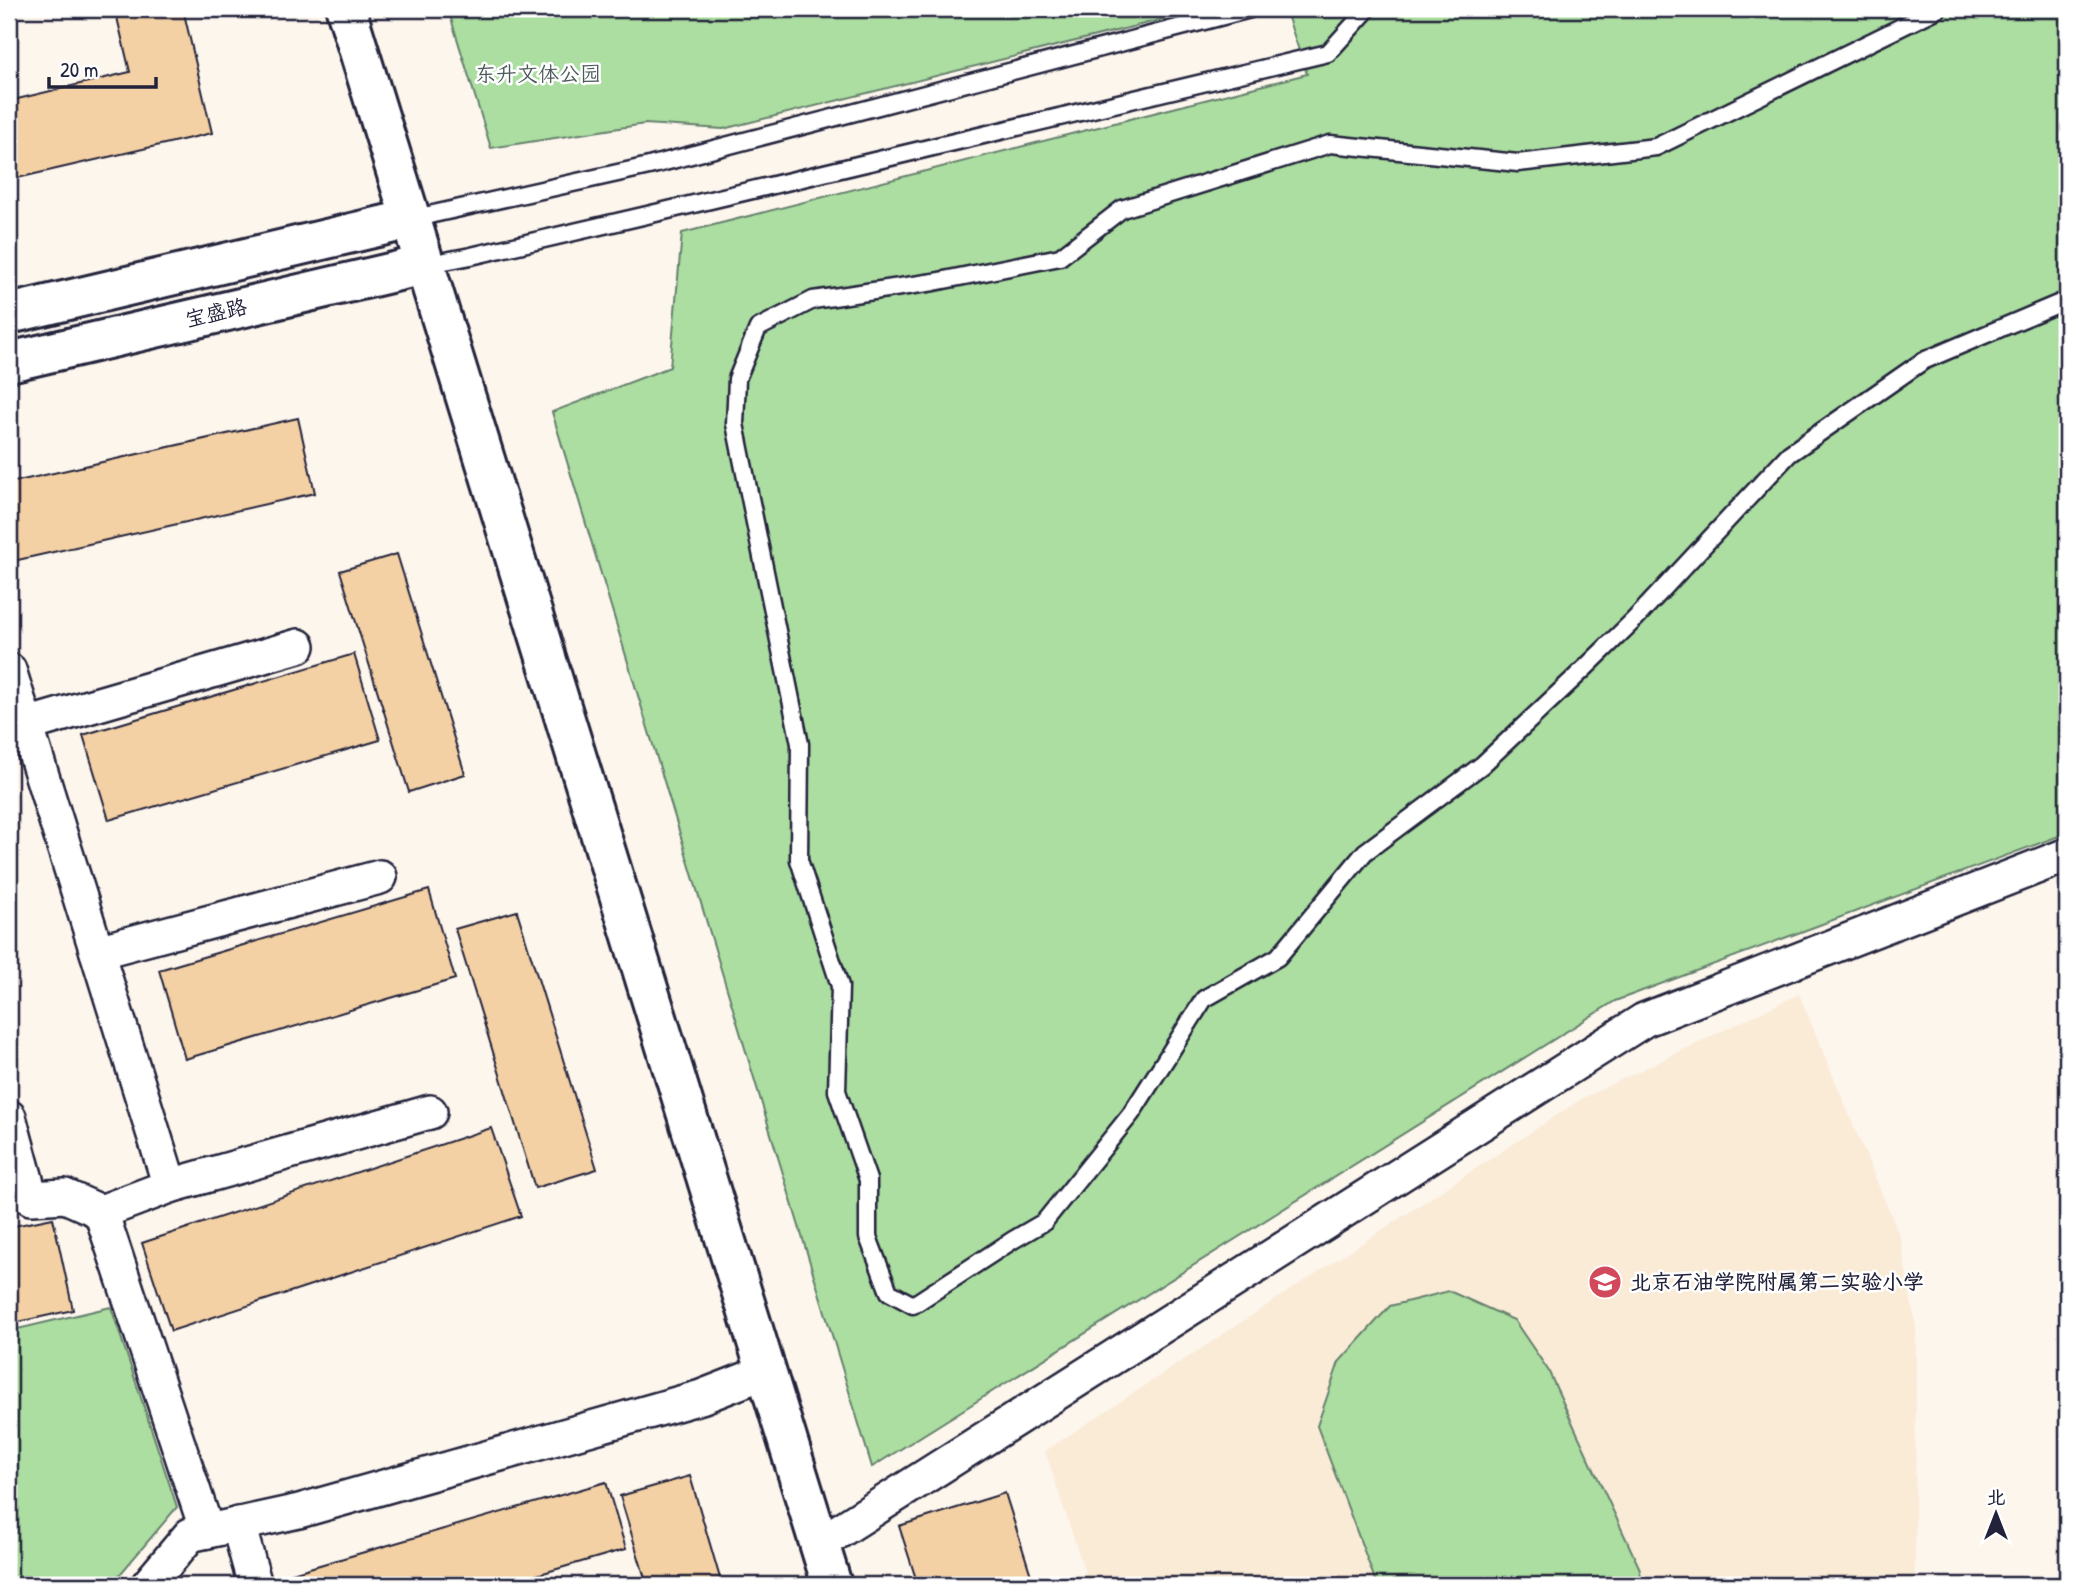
<svg xmlns="http://www.w3.org/2000/svg" width="2076" height="1594" font-family="'Patrick Hand','LXGW WenKai TC',sans-serif">
  <style>
    .built { fill: #faebd7 }
    .green { fill: #abdea0; stroke: #66806e; stroke-width: 2 }
    .building { fill: #f4d1a4; stroke: #22223b; stroke-width: 2 }
    .lines { fill: none; stroke-linecap: round; stroke-linejoin: round }
    .lane-casing { stroke: #22223b; stroke-width: 21 }
    .street-casing { stroke: #22223b; stroke-width: 38 }
    .secondary-casing { stroke: #22223b; stroke-width: 44 }
    .lane { stroke: #fff; stroke-width: 16 }
    .street { stroke: #fff; stroke-width: 33 }
    .secondary { stroke: #fff; stroke-width: 38 }
    .labels { text-anchor: middle; stroke-width: 5; stroke-linejoin: round; paint-order: stroke }
    .park-label { font-size: 21px; fill: #4b5a59; stroke: #fff }
    .street-label { font-size: 21px; fill: #22223b; stroke: #fff }
    .poi-label { font-size: 21px; font-weight: bold; fill: #22223b; stroke: #fff; text-anchor: start }
  </style>
  <rect width="100%" height="100%" fill="#fdf6ed"/>
  <filter id="ink" filterUnits="userSpaceOnUse"><feTurbulence type="fractalNoise" baseFrequency=".0143" numOctaves="2"/><feDisplacementMap in="SourceGraphic" scale="14" xChannelSelector="R" yChannelSelector="G"/><feConvolveMatrix kernelMatrix="1 2 1 2 8 2 1 2 1" color-interpolation-filters="sRGB"/></filter>
  <g filter="url(#ink)">
    <polygon class="built" points="1799,994 1900,1237 1916,1327 1915,1585 1089,1585 1045,1451 1583,1098"/>
    <g class="green">
      <polygon points="448,9 1204,9 723,129 645,124 491,148"/>
      <polygon points="1285,9 2067,9 2067,833 1615,1001 872,1467 552,412 670,367 682,233 1307,74"/>
      <polygon points="1449,1291 1514,1320 1548,1370 1639,1567 1643,1585 1377,1585 1317,1426 1339,1362 1390,1306"/>
      <polygon points="111,1307 177,1507 111,1585 9,1585 9,1331"/>
    </g>
    <g class="building">
      <polygon points="115,9 183,9 212,133 9,180 9,101 130,72"/>
      <polygon points="298,418 315,493 9,562 9,483"/>
      <polygon points="397,554 465,774 409,792 340,571"/>
      <polygon points="354,654 380,740 109,820 83,735"/>
      <polygon points="429,890 455,979 185,1059 159,970"/>
      <polygon points="517,911 597,1169 535,1188 455,929"/>
      <polygon points="491,1128 521,1216 171,1331 142,1243"/>
      <polygon points="53,1218 73,1310 9,1324 9,1227"/>
      <polygon points="690,1476 722,1585 647,1585 620,1496"/>
      <polygon points="606,1482 626,1549 502,1585 278,1585 275,1578"/>
      <polygon points="1005,1493 1034,1585 918,1585 899,1526"/>
    </g>
    <g class="lines">
      <defs>
        <g id="lane">
          <polyline points="1938,9 1656,147 1518,163 1330,144 1122,209 1060,257 934,282 813,300 758,328 737,379 735,424 800,744 799,860 840,986 837,1091 868,1180 868,1237 889,1292 913,1305 1013,1240 1044,1222 1131,1114 1204,999 1278,957 1365,852 1482,765 1586,667 1635,619 1789,454 1923,361 2067,300"/>
          <polyline points="411,219 649,166 1250,9"/>
          <polyline points="424,265 471,256 660,212 1328,53 1365,12 1354,9"/>
        </g>
        <g id="street">
          <polyline points="9,670 170,1186 101,1212 65,1196 31,1198 9,1117"/>
          <polyline points="26,725 298,646"/>
          <polyline points="97,952 380,877"/>
          <polyline points="170,1186 430,1112"/>
          <polyline points="101,1212 207,1531"/>
          <polyline points="238,1524 255,1585"/>
          <polyline points="819,1544 1644,1020 2067,855"/>
          <polyline points="148,1585 190,1535 299,1511 701,1397 765,1372"/>
        </g>
        <g id="secondary">
          <polyline points="346,9 832,1585"/>
          <polyline points="9,314 411,219"/>
          <polyline points="9,362 424,265"/>
        </g>
      </defs>
      <use href="#lane" class="lane-casing"/>
      <use href="#street" class="street-casing"/>
      <use href="#secondary" class="secondary-casing"/>
      <use href="#lane" class="lane"/>
      <use href="#street" class="street"/>
      <use href="#secondary" class="secondary"/>
    </g>
  </g>
  <defs>
    <symbol id="school-disc" viewBox="-11 -11 22 22"><circle r="9.5" fill="#d1495b" stroke="#fff"/><path d="M0-5L7-2L0 1L-7-2ZM-4 1L0 2.5L4 1V4Q0 6-4 4Z" fill="#fff"/></symbol>
  </defs>
  <g fill-rule="evenodd">
    <use href="#school-disc" x="1586" y="1263" width="38" height="38"/>
  </g>
  <g class="labels">
    <g class="park-label">
      <text x="538" y="81">东升文体公园</text>
    </g>
    <g class="street-label">
      <text transform="translate(216 313) rotate(-13)" y="7">宝盛路</text>
    </g>
    <g class="poi-label">
      <text x="1630" y="1289">北京石油学院附属第二实验小学</text>
    </g>
  </g>
  <rect width="2076" height="1594" fill="none" stroke="#fff" stroke-width="35"/>
  <rect x="18" y="18" width="2041" height="1559" fill="none" stroke="#22223b" stroke-width="2.5" filter="url(#ink)"/>
  <g transform="translate(1996 1514)" stroke="#ffffff" stroke-width="5" paint-order="stroke">
  <path d="M0-5L12 26L0 18L-12 26Z" fill="#22223b"/>
  <text y="-10" font-size="19" font-weight="bold" text-anchor="middle" fill="#22223b">北</text>
  </g>
  <path d="M49 77v10h107v-10" fill="none" stroke="#22223b" stroke-width="3.5"/>
  <text x="60" y="77" font-size="21" fill="#22223b" stroke="#ffffff" stroke-width="5" paint-order="stroke">20 m</text>
</svg>
